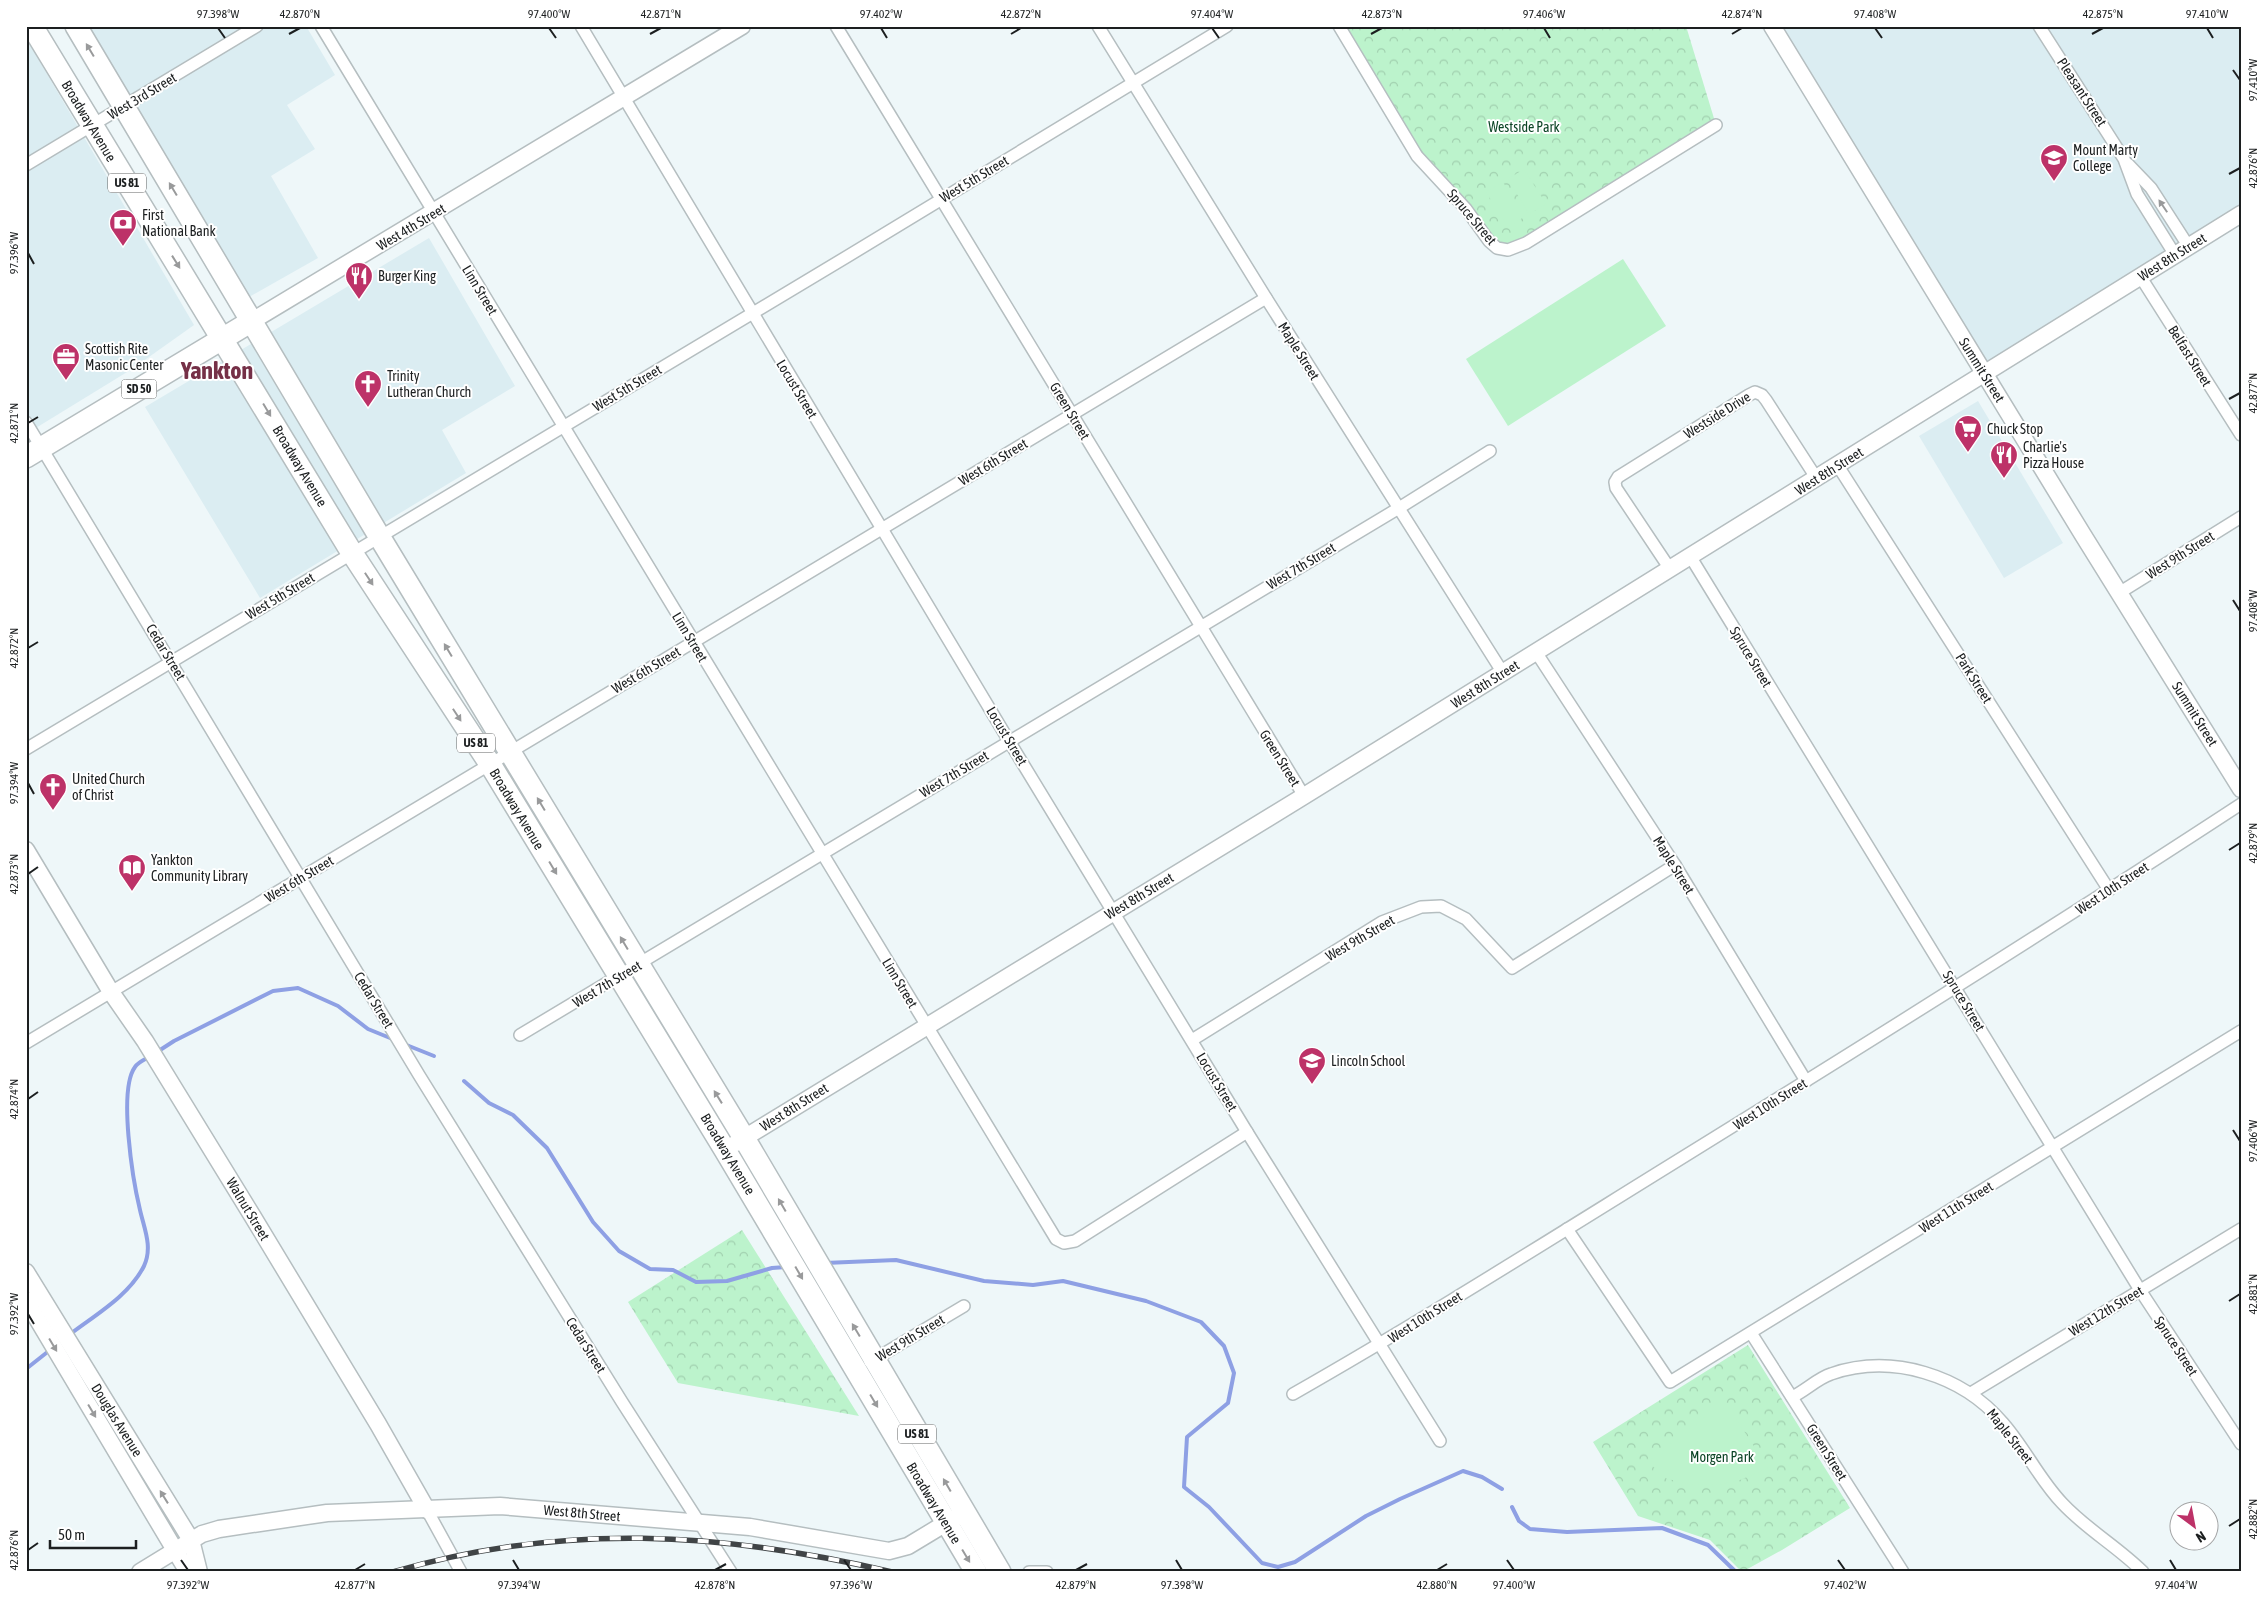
<svg xmlns="http://www.w3.org/2000/svg" width="2267" height="1598" font-family="'Asap Condensed',sans-serif">
  <style>
    .built { fill: #dbedf2 }
    .park { fill: url(#park-crowns) }
    .garden { fill: #bcf3cc }
    .lines { fill: none; stroke-linecap: round; stroke-linejoin: round }
    .stream { stroke: #8ea0e4; stroke-width: 4 }
    .street-casing { stroke: #b5bec0; stroke-width: 14 }
    .secondary-casing { stroke: #b5bec0; stroke-width: 19 }
    .highway-casing { stroke: #b5bec0; stroke-width: 24 }
    .street { stroke: #fff; stroke-width: 11 }
    .secondary { stroke: #fff; stroke-width: 16 }
    .highway { stroke: #fff; stroke-width: 21 }
    .rail-casing { stroke: #404446; stroke-width: 5.5 }
    .rail { stroke: #fff; stroke-width: 4; stroke-dasharray: 11; stroke-linecap: butt }
    .oneway { fill: #999a9b }
    .ticks { fill: none; stroke: #1c1f20; stroke-width: 2 }
    .labels { text-anchor: middle; stroke-width: 4; stroke-linejoin: round; paint-order: stroke }
    .shield { fill: #fff; stroke: #606263; stroke-width: 1 }
    .shield-label { font-size: 12px; font-weight: bold; fill: #1c1f20 }
    .street-label { font-size: 14px; fill: #1c1f20; stroke: #fff }
    .park-label { font-size: 14px; fill: #0b4425; stroke: #fff }
    .poi-label { font-size: 14px; fill: #1c1f20; stroke: #fff; text-anchor: start }
    .town-label { font-size: 24px; font-weight: bold; fill: #753047; stroke: #fff }
    .neatline { fill: none; stroke: #1c1f20; stroke-width: 2 }
    .ticks-label { font-size: 12px; text-anchor: middle; fill: #1c1f20 }
  </style>
  <defs>
    <pattern id="park-crowns" width="20" height="18" patternUnits="userSpaceOnUse" patternTransform="scale(1.25)"><rect width="20" height="18" fill="#bcf3cc"/><path d="M2 6a3 3 0 1 1 6 0M12 15a3 3 0 1 1 6 0" fill="none" stroke="#a1d0af"/></pattern>
  </defs>
  <rect width="100%" height="100%" fill="#eef7f9"/>
  <g class="built">
    <polygon points="83,26 306,26 335,75 287,105 315,149 271,176 318,258 249,297"/>
    <polygon points="1772,26 2241,26 2241,214 1985,374"/>
    <polygon points="26,38 194,325 132,369 26,434"/>
    <polygon points="429,238 515,386 442,430 466,473 260,598 145,407"/>
    <polygon points="1978,401 2063,543 2004,578 1919,436"/>
  </g>
  <g class="park">
    <polygon points="1347,26 1686,26 1716,125 1508,250 1489,241 1417,156"/>
    <polygon points="742,1230 859,1416 678,1383 628,1302"/>
    <polygon points="1748,1345 1850,1508 1782,1550 1742,1572 1710,1540 1638,1516 1593,1442"/>
  </g>
  <g class="garden">
    <polygon points="1524,169 1546,204 1529,214 1508,179"/>
    <polygon points="1503,182 1524,217 1508,227 1486,192"/>
    <polygon points="1623,259 1666,326 1508,426 1466,359"/>
    <polygon points="1719,1406 1729,1408 1768,1468 1740,1480 1722,1484 1697,1485 1667,1479 1648,1462"/>
  </g>
  <g class="lines">
    <g class="stream">
      <polyline points="404,1044 434,1056"/>
      <polyline points="157,1052 174,1041 273,991 298,988 338,1006 368,1029 395,1040"/>
      <polyline points="464,1081 489,1103 513,1115 547,1148 593,1222 619,1251 650,1269 673,1270 696,1282 727,1281 772,1268 786,1267"/>
      <polyline points="825,1263 896,1260 984,1281 1033,1285 1063,1281 1146,1301 1201,1322 1224,1346 1234,1373 1228,1403 1187,1437 1184,1487 1209,1507 1262,1563 1278,1567 1295,1562 1366,1516 1400,1499 1463,1471 1482,1477 1502,1489"/>
      <path d="M69 1335C95 1315 129 1296 144 1266 153 1247 144 1228 140 1210 133 1181 118 1090 135 1067 138 1062 146 1059 151 1056"/>
      <polyline points="26,1369 50,1350"/>
      <polyline points="1512,1507 1519,1521 1530,1529 1567,1532 1662,1528 1708,1545 1736,1572"/>
    </g>
    <defs>
      <g id="street">
        <polyline points="321,26 1056,1239 1064,1243 1075,1241 1247,1132"/>
        <polyline points="581,26 1009,741 1247,1132 1440,1441"/>
        <polyline points="836,26 1304,796"/>
        <polyline points="1098,26 1266,298 1503,673"/>
        <polyline points="1339,26 1417,156 1466,209 1489,241 1497,248 1508,250 1526,243 1716,125"/>
        <polyline points="2039,26 2124,159 2137,194 2175,255"/>
        <polyline points="2128,164 2151,188 2189,247"/>
        <polyline points="26,165 257,26"/>
        <polyline points="2140,276 2241,435"/>
        <polyline points="26,422 419,1075 622,1402 731,1572"/>
        <polyline points="1838,466 2109,890"/>
        <polyline points="1690,556 2140,1290 2241,1444"/>
        <polyline points="1670,569 1616,488 1615,482 1618,477 1749,395 1755,392 1762,395 1766,400 1817,479"/>
        <polyline points="2119,593 2241,517"/>
        <polyline points="1536,652 1675,865 1806,1081"/>
        <polyline points="26,749 848,256 1227,26"/>
        <polyline points="520,1035 1399,508 1490,451"/>
        <polyline points="1192,1040 1382,922 1421,907 1441,906 1466,919 1512,968 1675,865"/>
        <polyline points="26,1043 1266,298"/>
        <polyline points="1567,1229 1670,1382 2241,1031"/>
        <polyline points="1751,1333 1903,1572"/>
        <polyline points="870,1362 964,1306"/>
        <polyline points="1971,1393 2241,1229"/>
        <path d="M1293 1394C1421 1321 1546 1242 1672 1164 1863 1046 2053 927 2241 804"/>
        <path d="M1792 1397C1805 1391 1818 1378 1831 1374 1892 1353 1962 1375 2003 1423 2025 1448 2039 1479 2062 1503 2086 1529 2118 1547 2143 1572"/>
        <polyline points="427,1510 461,1572"/>
        <polyline points="1029,1572 1047,1572"/>
      </g>
      <g id="secondary">
        <polyline points="1772,26 2083,535 2241,789"/>
        <polyline points="252,321 742,26"/>
        <polyline points="26,850 111,992 145,1041 253,1217 378,1424 427,1510"/>
        <polyline points="736,1143 1304,796 2241,214"/>
        <polyline points="26,1272 191,1540 199,1572"/>
        <polyline points="26,1300 188,1572"/>
        <polyline points="140,1572 202,1534 219,1529 327,1513 500,1506 750,1527 889,1551 908,1546 956,1517"/>
      </g>
      <g id="highway">
        <polyline points="32,26 352,553 490,764 725,1150 976,1572"/>
        <polyline points="76,26 379,536 744,1138 1000,1572"/>
        <polyline points="26,457 252,321"/>
      </g>
    </defs>
    <use href="#street" class="street-casing"/>
    <use href="#secondary" class="secondary-casing"/>
    <use href="#highway" class="highway-casing"/>
    <use href="#street" class="street"/>
    <use href="#secondary" class="secondary"/>
    <use href="#highway" class="highway"/>
    <defs>
      <path id="rail" d="M393 1572C563 1522 722 1532 892 1572"/>
    </defs>
    <use href="#rail" class="rail-casing"/>
    <use href="#rail" class="rail"/>
  </g>
  <defs><path id="oneway-solid" d="M-6-.8H1V-3.2L6.5 0L1 3.2V.8H-6Z" transform="scale(1.25)"/></defs>
  <g class="oneway">
    <use href="#oneway-solid" transform="translate(90 50) rotate(-121)"/>
    <use href="#oneway-solid" transform="translate(173 189) rotate(-121)"/>
    <use href="#oneway-solid" transform="translate(2163 206) rotate(-124)"/>
    <use href="#oneway-solid" transform="translate(176 262) rotate(58)"/>
    <use href="#oneway-solid" transform="translate(267 410) rotate(59)"/>
    <use href="#oneway-solid" transform="translate(369 579) rotate(57)"/>
    <use href="#oneway-solid" transform="translate(448 650) rotate(-121)"/>
    <use href="#oneway-solid" transform="translate(457 715) rotate(57)"/>
    <use href="#oneway-solid" transform="translate(541 804) rotate(-121)"/>
    <use href="#oneway-solid" transform="translate(553 868) rotate(59)"/>
    <use href="#oneway-solid" transform="translate(624 943) rotate(-121)"/>
    <use href="#oneway-solid" transform="translate(718 1097) rotate(-122)"/>
    <use href="#oneway-solid" transform="translate(782 1205) rotate(-120)"/>
    <use href="#oneway-solid" transform="translate(799 1273) rotate(60)"/>
    <use href="#oneway-solid" transform="translate(856 1330) rotate(-121)"/>
    <use href="#oneway-solid" transform="translate(53 1345) rotate(59)"/>
    <use href="#oneway-solid" transform="translate(874 1401) rotate(59)"/>
    <use href="#oneway-solid" transform="translate(92 1411) rotate(59)"/>
    <use href="#oneway-solid" transform="translate(947 1485) rotate(-120)"/>
    <use href="#oneway-solid" transform="translate(164 1497) rotate(-122)"/>
    <use href="#oneway-solid" transform="translate(966 1556) rotate(59)"/>
  </g>
  <path class="ticks" d="M218 28 225 38M549 28 556 38M881 28 887 38M1212 28 1219 38M1544 28 1550 38M1875 28 1882 38M2207 28 2213 38M289 34 300 28M650 34 661 28M1011 34 1021 28M1371 34 1382 28M1732 34 1742 28M2092 34 2103 28M2233 70 2240 80M2229 174 2240 168M28 253 34 264M2229 399 2240 393M28 423 38 417M2233 600 2240 611M28 648 38 642M28 783 34 794M2229 850 2240 843M28 874 38 867M28 1099 38 1092M2233 1130 2240 1141M2229 1301 2240 1294M28 1314 34 1324M2229 1526 2240 1519M28 1550 38 1543M181 1560 188 1570M513 1560 519 1570M844 1560 851 1570M1176 1560 1182 1570M1507 1560 1514 1570M1838 1560 1845 1570M2170 1560 2176 1570M355 1570 365 1564M715 1570 726 1564M1076 1570 1087 1564M1437 1570 1447 1564"/>
  <defs>
    <symbol id="university-pin" viewBox="-11 -11 22 30"><path d="M0 17L-7.5 6A9.5 9.5 0 1 1 7.5 6Z" fill="#bd3268" stroke="#fff"/><path d="M0-5L7-2L0 1L-7-2ZM-4 1L0 2.5L4 1V4Q0 6-4 4Z" fill="#fff"/></symbol>
    <symbol id="bank-pin" viewBox="-11 -11 22 30"><path d="M0 17L-7.5 6A9.5 9.5 0 1 1 7.5 6Z" fill="#bd3268" stroke="#fff"/><path d="M-6-4H6V4H-6ZM0-2.3a2.3 2.3 0 1 0 0 4.6a2.3 2.3 0 1 0 0-4.6Z" fill="#fff"/></symbol>
    <symbol id="restaurant-pin" viewBox="-11 -11 22 30"><path d="M0 17L-7.5 6A9.5 9.5 0 1 1 7.5 6Z" fill="#bd3268" stroke="#fff"/><path d="M-5-6h1v4h1v-4h1v4h1v-4h1v5L-1.5 .5V6h-2V.5L-5-1ZM5-6V6H3V1.5H1.5Q1.5-4 5-6Z" fill="#fff"/></symbol>
    <symbol id="office-pin" viewBox="-11 -11 22 30"><path d="M0 17L-7.5 6A9.5 9.5 0 1 1 7.5 6Z" fill="#bd3268" stroke="#fff"/><path d="M-6-3h4V-5.5h4V-3h4V5H-6ZM-1-4.5V-3h2v-1.5ZM-6 0V1H6V0Z" fill="#fff"/></symbol>
    <symbol id="church-pin" viewBox="-11 -11 22 30"><path d="M0 17L-7.5 6A9.5 9.5 0 1 1 7.5 6Z" fill="#bd3268" stroke="#fff"/><path d="M-1.2-6h2.4v3.5h3.3v2.4h-3.3V6h-2.4V-.1h-3.3v-2.4h3.3Z" fill="#fff"/></symbol>
    <symbol id="supermarket-pin" viewBox="-11 -11 22 30"><path d="M0 17L-7.5 6A9.5 9.5 0 1 1 7.5 6Z" fill="#bd3268" stroke="#fff"/><path d="M-6-5.5h2.5l.6 2H6L4.5 2H-2.5L-4.4-4H-6ZM-1.5 3.2a1.3 1.3 0 1 0 .1 0ZM3 3.2a1.3 1.3 0 1 0 .1 0Z" fill="#fff"/></symbol>
    <symbol id="library-pin" viewBox="-11 -11 22 30"><path d="M0 17L-7.5 6A9.5 9.5 0 1 1 7.5 6Z" fill="#bd3268" stroke="#fff"/><path d="M-6-4Q-3-5.5-.7-3.5V5Q-3 3-6 4ZM6-4Q3-5.5 .7-3.5V5Q3 3 6 4Z" fill="#fff"/></symbol>
    <symbol id="school-pin" viewBox="-11 -11 22 30"><path d="M0 17L-7.5 6A9.5 9.5 0 1 1 7.5 6Z" fill="#bd3268" stroke="#fff"/><path d="M0-5L7-2L0 1L-7-2ZM-4 1L0 2.5L4 1V4Q0 6-4 4Z" fill="#fff"/></symbol>
  </defs>
  <g fill-rule="evenodd">
    <use href="#university-pin" x="2038" y="142" width="32" height="43"/>
    <use href="#bank-pin" x="107" y="207" width="32" height="43"/>
    <use href="#restaurant-pin" x="343" y="260" width="32" height="43"/>
    <use href="#office-pin" x="50" y="341" width="32" height="43"/>
    <use href="#church-pin" x="352" y="368" width="32" height="43"/>
    <use href="#supermarket-pin" x="1952" y="413" width="32" height="43"/>
    <use href="#restaurant-pin" x="1988" y="439" width="32" height="43"/>
    <use href="#church-pin" x="37" y="771" width="32" height="43"/>
    <use href="#library-pin" x="116" y="852" width="32" height="43"/>
    <use href="#school-pin" x="1296" y="1045" width="32" height="43"/>
  </g>
  <g class="labels">
    <g class="shield">
      <rect x="108" y="173.5" width="38" height="19" rx="4"/>
      <rect x="121.5" y="379.5" width="35" height="19" rx="4"/>
      <rect x="457" y="733.5" width="38" height="19" rx="4"/>
      <rect x="898" y="1424.5" width="38" height="19" rx="4"/>
    </g>
    <g class="shield-label">
      <text x="127" y="187">US 81</text>
      <text x="139" y="393">SD 50</text>
      <text x="476" y="747">US 81</text>
      <text x="917" y="1438">US 81</text>
    </g>
    <g class="street-label">
      <text transform="translate(2082 92) rotate(57)" y="5">Pleasant Street</text>
      <text transform="translate(142 96) rotate(-31)" y="5">West 3rd Street</text>
      <text transform="translate(89 121) rotate(59)" y="5">Broadway Avenue</text>
      <text transform="translate(974 179) rotate(-31)" y="5">West 5th Street</text>
      <text transform="translate(1472 217) rotate(50)" y="5">Spruce Street</text>
      <text transform="translate(411 227) rotate(-31)" y="5">West 4th Street</text>
      <text transform="translate(2172 257) rotate(-32)" y="5">West 8th Street</text>
      <text transform="translate(480 290) rotate(59)" y="5">Linn Street</text>
      <text transform="translate(1299 351) rotate(58)" y="5">Maple Street</text>
      <text transform="translate(2190 356) rotate(58)" y="5">Belfast Street</text>
      <text transform="translate(1982 370) rotate(58)" y="5">Summit Street</text>
      <text transform="translate(627 388) rotate(-31)" y="5">West 5th Street</text>
      <text transform="translate(797 389) rotate(59)" y="5">Locust Street</text>
      <text transform="translate(1070 411) rotate(59)" y="5">Green Street</text>
      <text transform="translate(1717 415) rotate(-32)" y="5">Westside Drive</text>
      <text transform="translate(993 462) rotate(-31)" y="5">West 6th Street</text>
      <text transform="translate(300 466) rotate(59)" y="5">Broadway Avenue</text>
      <text transform="translate(1829 471) rotate(-32)" y="5">West 8th Street</text>
      <text transform="translate(2180 555) rotate(-32)" y="5">West 9th Street</text>
      <text transform="translate(1301 566) rotate(-31)" y="5">West 7th Street</text>
      <text transform="translate(280 596) rotate(-31)" y="5">West 5th Street</text>
      <text transform="translate(690 637) rotate(59)" y="5">Linn Street</text>
      <text transform="translate(166 652) rotate(59)" y="5">Cedar Street</text>
      <text transform="translate(1751 657) rotate(59)" y="5">Spruce Street</text>
      <text transform="translate(646 670) rotate(-31)" y="5">West 6th Street</text>
      <text transform="translate(1974 678) rotate(58)" y="5">Park Street</text>
      <text transform="translate(1485 684) rotate(-32)" y="5">West 8th Street</text>
      <text transform="translate(2195 714) rotate(58)" y="5">Summit Street</text>
      <text transform="translate(1007 736) rotate(59)" y="5">Locust Street</text>
      <text transform="translate(1280 758) rotate(58)" y="5">Green Street</text>
      <text transform="translate(954 774) rotate(-31)" y="5">West 7th Street</text>
      <text transform="translate(517 809) rotate(59)" y="5">Broadway Avenue</text>
      <text transform="translate(1674 865) rotate(58)" y="5">Maple Street</text>
      <text transform="translate(299 879) rotate(-31)" y="5">West 6th Street</text>
      <text transform="translate(2112 888) rotate(-33)" y="5">West 10th Street</text>
      <text transform="translate(1139 896) rotate(-31)" y="5">West 8th Street</text>
      <text transform="translate(1360 938) rotate(-30)" y="5">West 9th Street</text>
      <text transform="translate(900 983) rotate(59)" y="5">Linn Street</text>
      <text transform="translate(607 984) rotate(-31)" y="5">West 7th Street</text>
      <text transform="translate(374 1000) rotate(59)" y="5">Cedar Street</text>
      <text transform="translate(1964 1001) rotate(59)" y="5">Spruce Street</text>
      <text transform="translate(1217 1082) rotate(59)" y="5">Locust Street</text>
      <text transform="translate(1770 1104) rotate(-32)" y="5">West 10th Street</text>
      <text transform="translate(794 1107) rotate(-32)" y="5">West 8th Street</text>
      <text transform="translate(728 1154) rotate(59)" y="5">Broadway Avenue</text>
      <text transform="translate(1956 1207) rotate(-32)" y="5">West 11th Street</text>
      <text transform="translate(248 1209) rotate(59)" y="5">Walnut Street</text>
      <text transform="translate(2106 1311) rotate(-31)" y="5">West 12th Street</text>
      <text transform="translate(1425 1317) rotate(-32)" y="5">West 10th Street</text>
      <text transform="translate(910 1338) rotate(-31)" y="5">West 9th Street</text>
      <text transform="translate(586 1345) rotate(58)" y="5">Cedar Street</text>
      <text transform="translate(2176 1346) rotate(57)" y="5">Spruce Street</text>
      <text transform="translate(117 1420) rotate(58)" y="5">Douglas Avenue</text>
      <text transform="translate(2010 1436) rotate(52)" y="5">Maple Street</text>
      <text transform="translate(1827 1452) rotate(58)" y="5">Green Street</text>
      <text transform="translate(934 1503) rotate(59)" y="5">Broadway Avenue</text>
      <text transform="translate(582 1513) rotate(5)" y="5">West 8th Street</text>
    </g>
    <g class="park-label">
      <text x="1524" y="132">Westside Park</text>
      <text x="1722" y="1462">Morgen Park</text>
    </g>
    <g class="poi-label">
      <text x="2073" y="155">Mount Marty<tspan x="2073" dy="16">College</tspan></text>
      <text x="142" y="220">First<tspan x="142" dy="16">National Bank</tspan></text>
      <text x="378" y="281">Burger King</text>
      <text x="85" y="354">Scottish Rite<tspan x="85" dy="16">Masonic Center</tspan></text>
      <text x="387" y="381">Trinity<tspan x="387" dy="16">Lutheran Church</tspan></text>
      <text x="1987" y="434">Chuck Stop</text>
      <text x="2023" y="452">Charlie's<tspan x="2023" dy="16">Pizza House</tspan></text>
      <text x="72" y="784">United Church<tspan x="72" dy="16">of Christ</tspan></text>
      <text x="151" y="865">Yankton<tspan x="151" dy="16">Community Library</tspan></text>
      <text x="1331" y="1066">Lincoln School</text>
    </g>
    <g class="town-label">
      <text x="217" y="379">Yankton</text>
    </g>
  </g>
  <rect width="2267" height="1598" fill="none" stroke="#ffffff" stroke-width="55"/>
  <g transform="translate(2194 1526) rotate(148)"><circle r="24" fill="#ffffff" stroke="#a4a5a6"/>
  <path d="M0-4L9 19L0 12L-9 19Z" fill="#bd3268"/>
  <text y="-8" font-size="14" font-weight="bold" text-anchor="middle" fill="#1c1f20">N</text>
  </g>
  <path d="M50 1540v8h86v-8" fill="none" stroke="#1c1f20" stroke-width="2.5"/>
  <text x="58" y="1540" font-size="15" fill="#1c1f20" stroke="#ffffff" stroke-width="4" paint-order="stroke">50 m</text>
  <rect x="28" y="28" width="2212" height="1542" class="neatline"/>
  <g class="ticks-label">
    <text x="218" y="18">97.398°W</text>
    <text x="300" y="18">42.870°N</text>
    <text x="549" y="18">97.400°W</text>
    <text x="661" y="18">42.871°N</text>
    <text x="881" y="18">97.402°W</text>
    <text x="1021" y="18">42.872°N</text>
    <text x="1212" y="18">97.404°W</text>
    <text x="1382" y="18">42.873°N</text>
    <text x="1544" y="18">97.406°W</text>
    <text x="1742" y="18">42.874°N</text>
    <text x="1875" y="18">97.408°W</text>
    <text x="2103" y="18">42.875°N</text>
    <text x="2207" y="18">97.410°W</text>
    <text transform="translate(2253 80) rotate(-90)" y="4">97.410°W</text>
    <text transform="translate(2253 168) rotate(-90)" y="4">42.876°N</text>
    <text transform="translate(14 253) rotate(-90)" y="4">97.396°W</text>
    <text transform="translate(2253 393) rotate(-90)" y="4">42.877°N</text>
    <text transform="translate(14 423) rotate(-90)" y="4">42.871°N</text>
    <text transform="translate(2253 611) rotate(-90)" y="4">97.408°W</text>
    <text transform="translate(14 648) rotate(-90)" y="4">42.872°N</text>
    <text transform="translate(14 783) rotate(-90)" y="4">97.394°W</text>
    <text transform="translate(2253 843) rotate(-90)" y="4">42.879°N</text>
    <text transform="translate(14 874) rotate(-90)" y="4">42.873°N</text>
    <text transform="translate(14 1099) rotate(-90)" y="4">42.874°N</text>
    <text transform="translate(2253 1141) rotate(-90)" y="4">97.406°W</text>
    <text transform="translate(2253 1294) rotate(-90)" y="4">42.881°N</text>
    <text transform="translate(14 1314) rotate(-90)" y="4">97.392°W</text>
    <text transform="translate(2253 1519) rotate(-90)" y="4">42.882°N</text>
    <text transform="translate(14 1550) rotate(-90)" y="4">42.876°N</text>
    <text x="188" y="1589">97.392°W</text>
    <text x="355" y="1589">42.877°N</text>
    <text x="519" y="1589">97.394°W</text>
    <text x="715" y="1589">42.878°N</text>
    <text x="851" y="1589">97.396°W</text>
    <text x="1076" y="1589">42.879°N</text>
    <text x="1182" y="1589">97.398°W</text>
    <text x="1437" y="1589">42.880°N</text>
    <text x="1514" y="1589">97.400°W</text>
    <text x="1845" y="1589">97.402°W</text>
    <text x="2176" y="1589">97.404°W</text>
  </g>
</svg>
